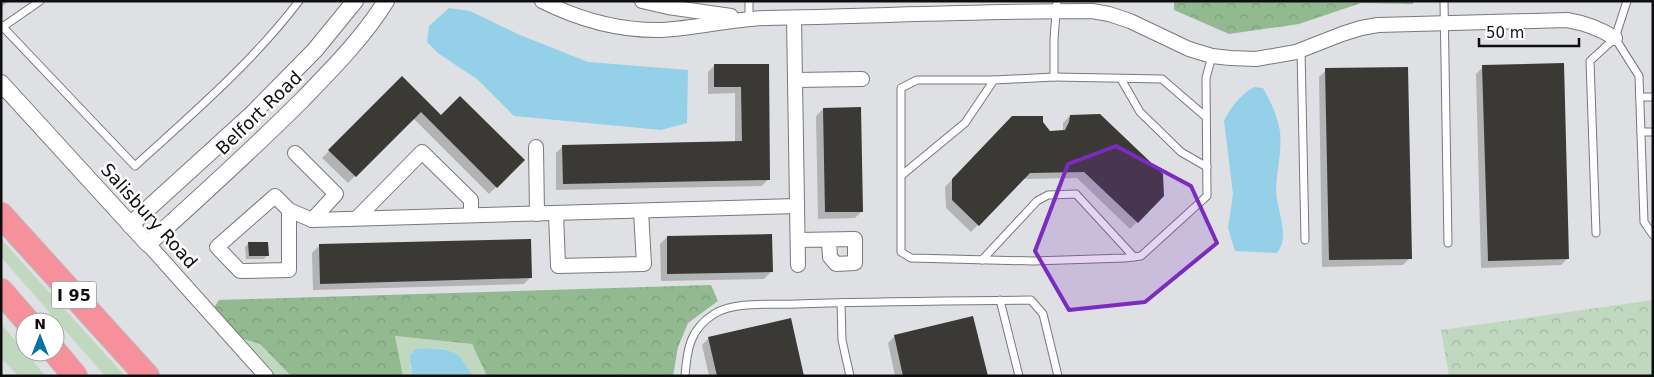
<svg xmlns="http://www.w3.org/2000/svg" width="1654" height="377" font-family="'DejaVu Sans',sans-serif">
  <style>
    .grass { fill: #c0d8bf }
    .forest { fill: url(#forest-crowns) }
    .park { fill: url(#park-crowns) }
    .water { fill: #94d1e9 }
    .shadow { fill: #0003 }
    .building { fill: #3b3936 }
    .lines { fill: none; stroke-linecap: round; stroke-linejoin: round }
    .service-casing { stroke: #77797d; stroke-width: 9 }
    .minor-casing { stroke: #77797d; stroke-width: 16 }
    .tertiary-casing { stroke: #77797d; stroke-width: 18 }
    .motorway-casing { stroke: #bcbcbc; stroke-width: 26 }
    .service { stroke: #fff; stroke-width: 7 }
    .minor { stroke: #fff; stroke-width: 14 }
    .tertiary { stroke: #fff; stroke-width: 16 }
    .motorway { stroke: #f6919c; stroke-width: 24 }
    .marked { fill: #7b2cbf; fill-opacity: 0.2; stroke: #7b2cbf; stroke-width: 4; stroke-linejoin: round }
    .labels { text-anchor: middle; stroke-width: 5; stroke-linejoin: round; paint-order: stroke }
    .shield { fill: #fff; stroke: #565658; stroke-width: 1 }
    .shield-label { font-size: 16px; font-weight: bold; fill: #0e0e10 }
    .street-label { font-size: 18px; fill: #0e0e10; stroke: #fff }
  </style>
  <defs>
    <pattern id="forest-crowns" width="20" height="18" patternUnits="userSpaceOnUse" patternTransform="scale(1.25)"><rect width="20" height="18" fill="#93b990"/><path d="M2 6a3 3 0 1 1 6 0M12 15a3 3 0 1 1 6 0" fill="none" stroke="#7e9e7b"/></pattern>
    <pattern id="park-crowns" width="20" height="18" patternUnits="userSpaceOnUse" patternTransform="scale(1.25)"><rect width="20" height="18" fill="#c0d8bf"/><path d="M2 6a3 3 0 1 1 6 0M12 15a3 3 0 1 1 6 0" fill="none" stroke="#a4b8a3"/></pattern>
  </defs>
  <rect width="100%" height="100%" fill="#dee0e3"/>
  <g class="grass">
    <polygon points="1,239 125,376 105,376 1,257"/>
    <polygon points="1,324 46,376 18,376 1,358"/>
    <path d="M395 336 472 344 487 376H473C453 347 451 347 416 349L410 365 412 376H403Z"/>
    <polygon points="237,337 260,344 291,376 273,376"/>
  </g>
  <g class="forest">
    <polygon points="1174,1 1413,1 1413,4 1361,3 1299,24 1229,34 1174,10"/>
    <polygon points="711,285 718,301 688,323 678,347 673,376 487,376 472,344 395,336 403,376 291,376 260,344 237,337 213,309 219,300"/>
  </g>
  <polygon class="park" points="1653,300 1653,376 1449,376 1441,330"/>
  <g class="water">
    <polygon points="449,8 470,11 520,35 588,62 688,70 687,123 661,130 514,116 477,79 439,54 427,42 429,26"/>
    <path d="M1254 87 1263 88C1271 102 1277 115 1280 131 1282 150 1277 171 1276 189 1276 210 1291 235 1277 253L1235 251 1228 228 1233 194 1224 121C1230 108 1241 94 1254 87Z"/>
    <path d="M428 348C458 350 457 352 473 376H412L410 355 416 349Z"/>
  </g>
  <g class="shadow">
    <polygon points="1,1 9,1 1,7"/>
    <polygon points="768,65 768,179 762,186 556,190 556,153 562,147 735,143 735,93 708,94 708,72 714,66"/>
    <polygon points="1483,67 1568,258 1561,265 1481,268 1476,74"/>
    <polygon points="1326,70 1410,258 1403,265 1322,267 1319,77"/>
    <polygon points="402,78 441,117 523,160 489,194 413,118 348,183 322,158"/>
    <polygon points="823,109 862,211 855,218 818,219 816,116"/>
    <polygon points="1070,116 1162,196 1130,229 1077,178 1022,179 971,232 946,208 945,187 1013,117 1042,122 1049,132 1063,130 1063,123"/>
    <polygon points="1653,160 1653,216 1652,216"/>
    <polygon points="667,237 771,272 764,279 661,281 660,244"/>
    <polygon points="249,243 267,255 264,259 246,259 245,247"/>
    <polygon points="319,246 531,277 524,284 313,290 312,253"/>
    <polygon points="895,336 986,376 895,376 888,343"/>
    <polygon points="709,338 803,376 709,376 702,345"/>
  </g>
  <g class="building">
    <polygon points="1564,63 1569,259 1488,261 1482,65"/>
    <polygon points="714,64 769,64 770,180 563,184 562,145 742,141 741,87 714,87"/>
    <polygon points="1408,67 1412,259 1329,260 1325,68"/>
    <polygon points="402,76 441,115 460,96 525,160 497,188 421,112 356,177 328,150"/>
    <polygon points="861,107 863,212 825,212 823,108"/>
    <polygon points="1100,114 1163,174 1164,196 1138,223 1084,172 1030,173 979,226 952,200 952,179 1012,116 1043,116 1043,122 1050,131 1065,130 1069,122 1070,115"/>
    <polygon points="772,234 773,272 667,274 667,236"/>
    <polygon points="531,239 532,278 320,284 319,244"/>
    <polygon points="248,242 268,242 269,256 249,256"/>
    <polygon points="973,316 988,376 903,376 894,335"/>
    <polygon points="791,318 804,376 717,376 708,337"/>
  </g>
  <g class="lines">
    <defs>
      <g id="service">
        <polyline points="1057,1 1054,39 1054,77 994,80 917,80 901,88 901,252 911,258 1033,261 1125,258 1141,256 1207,196 1206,78 1212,56"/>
        <polyline points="1444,1 1448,243"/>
        <polyline points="749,19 749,1"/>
        <path d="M1 25 135 166C192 114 252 63 299 1"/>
        <polyline points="1,28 40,1"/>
        <polyline points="1615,38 1639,76 1644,222 1653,235"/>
        <polyline points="1301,50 1305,240"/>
        <polyline points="1054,77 1162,79 1206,117"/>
        <polyline points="1121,79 1140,112 1181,152 1207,167"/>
        <polyline points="1640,97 1653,97"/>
        <polyline points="1641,132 1653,132"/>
        <polyline points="902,175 965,123 994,80"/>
        <polyline points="1596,233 1590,61 1615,38 1627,1"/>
        <polyline points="982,260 1037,201 1048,195 1076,194 1134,257"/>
        <polyline points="1000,300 1019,376"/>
        <polyline points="841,303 842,340 850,376"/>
        <path d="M685 376C687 349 690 329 714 314 734 301 772 305 796 304 874 301 953 301 1031 300L1043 314 1058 376"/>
      </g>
      <g id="minor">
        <path d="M542 1C580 20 619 31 662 30 697 28 732 19 767 18 875 16 984 11 1092 11L1109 14 1130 21 1189 49 1212 56 1230 58 1256 59 1296 52 1342 34 1361 28 1378 25 1567 20C1585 23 1599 28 1615 38"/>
        <polyline points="642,1 668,7 731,16"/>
        <polyline points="794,18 798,265"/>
        <polyline points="795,80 862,79"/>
        <polyline points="536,147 537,214"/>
        <polyline points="295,153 336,194 312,220"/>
        <polyline points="289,210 289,270 240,271 217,247 275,196 289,210 312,220 797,206"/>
        <polyline points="556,213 558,266 644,264 641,211"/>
        <polyline points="357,218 422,152 471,200 471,215"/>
        <polyline points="798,240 855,239 855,263 836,264 830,257 829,240"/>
        <polyline points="148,244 266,376"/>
      </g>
      <g id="tertiary">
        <path d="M1 83 148 244C200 197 252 150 302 100 332 69 363 38 386 1"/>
        <polyline points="130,225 251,115 315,50 355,1"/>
      </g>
      <g id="motorway">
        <polyline points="1,215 147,376"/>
        <polyline points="1,291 28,322"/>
        <polyline points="55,352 75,376"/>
      </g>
    </defs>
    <use href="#service" class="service-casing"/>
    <use href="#minor" class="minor-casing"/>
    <use href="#tertiary" class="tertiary-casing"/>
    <use href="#motorway" class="motorway-casing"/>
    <use href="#service" class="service"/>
    <use href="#minor" class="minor"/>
    <use href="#tertiary" class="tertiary"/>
    <use href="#motorway" class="motorway"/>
  </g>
  <path class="marked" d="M1116 146 1191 186 1217 243 1145 302 1069 310 1035 251 1068 164Z"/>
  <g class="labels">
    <rect class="shield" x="51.5" y="281.5" width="45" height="27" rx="4"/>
    <g class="shield-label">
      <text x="74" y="301">I 95</text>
    </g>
    <g class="street-label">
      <text transform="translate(259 113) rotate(-44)" y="6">Belfort Road</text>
      <text transform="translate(149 216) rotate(48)" y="6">Salisbury Road</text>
    </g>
  </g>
  <rect width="1654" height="377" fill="none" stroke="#0e0e10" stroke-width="5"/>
  <g transform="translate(40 337)"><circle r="24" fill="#ffffff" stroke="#9f9f9f"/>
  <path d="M0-4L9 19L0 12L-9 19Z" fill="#00759f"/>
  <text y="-8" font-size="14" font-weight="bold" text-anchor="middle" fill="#0e0e10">N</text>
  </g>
  <path d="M1479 38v8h100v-8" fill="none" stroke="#0e0e10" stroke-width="2.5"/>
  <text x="1486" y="38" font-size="15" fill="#0e0e10" stroke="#ffffff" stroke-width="4" paint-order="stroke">50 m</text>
</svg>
